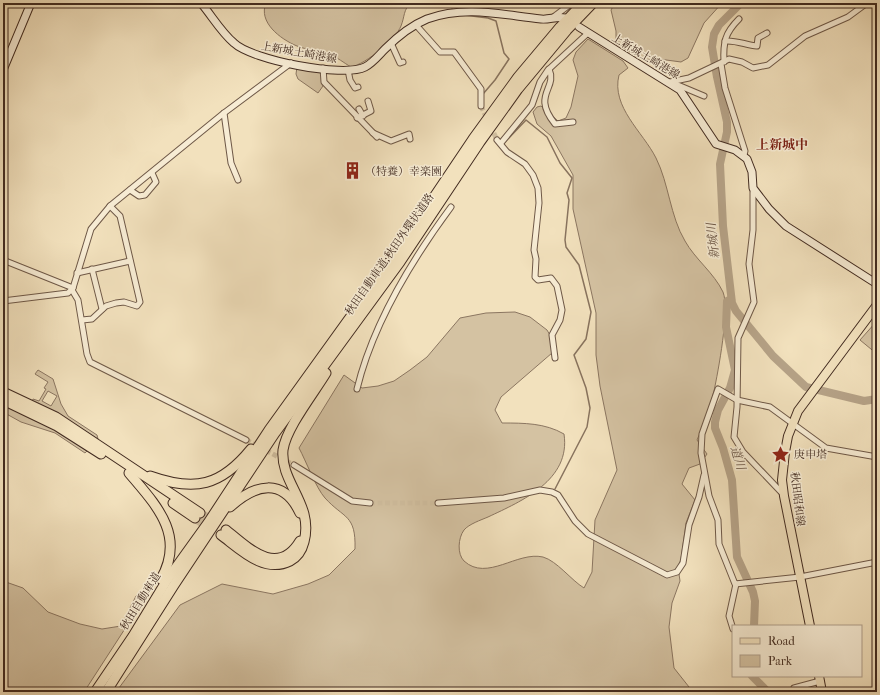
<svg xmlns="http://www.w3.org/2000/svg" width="880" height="695" font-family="'IM FELL French Canon','Noto Serif JP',serif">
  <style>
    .green { fill: #d4c2a2; stroke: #8b7661; fill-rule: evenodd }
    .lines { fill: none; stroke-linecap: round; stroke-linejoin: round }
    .stream { stroke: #88735e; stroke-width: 1.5 }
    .river { stroke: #b6a388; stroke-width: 8 }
    .street-tunnel { stroke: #cfbd9e; stroke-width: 5; stroke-dasharray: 5 2.5; stroke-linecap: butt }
    .highway-tunnel { stroke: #cfbd9e; stroke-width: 9; stroke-dasharray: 9 4.5; stroke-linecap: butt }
    .street-casing { stroke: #6e5847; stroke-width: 7 }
    .secondary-casing { stroke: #422b20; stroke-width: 9 }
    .primary-casing { stroke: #422b20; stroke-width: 10 }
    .highway-casing { stroke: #422b20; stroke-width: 11 }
    .street { stroke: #f7ecd4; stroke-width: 5 }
    .secondary { stroke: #f7ecd4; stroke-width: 7 }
    .primary { stroke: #f2e1bd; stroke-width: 8 }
    .highway { stroke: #f2e1bd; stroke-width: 9 }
    .labels { text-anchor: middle; stroke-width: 3; stroke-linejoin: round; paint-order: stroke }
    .street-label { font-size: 11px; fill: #422b20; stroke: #f7ecd4 }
    .poi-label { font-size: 11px; fill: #422b20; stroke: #f7ecd4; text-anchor: start }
    .water-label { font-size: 12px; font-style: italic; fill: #654f3f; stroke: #f7ecd4 }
    .quarter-label { font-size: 13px; font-weight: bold; fill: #7a1f14; stroke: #f7ecd4 }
  </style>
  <rect width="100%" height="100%" fill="#f2e1bd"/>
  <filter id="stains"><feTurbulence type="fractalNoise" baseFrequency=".005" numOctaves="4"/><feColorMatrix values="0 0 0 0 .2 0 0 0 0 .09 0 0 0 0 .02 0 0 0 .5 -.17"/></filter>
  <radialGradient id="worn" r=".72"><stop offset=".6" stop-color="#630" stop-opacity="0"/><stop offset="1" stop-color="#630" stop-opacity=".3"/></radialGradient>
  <g class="green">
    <path d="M266 3H411C403 10 405 16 401 26 396 39 366 64 351 67 344 63 337 57 330 55 319 51 307 50 297 46 280 39 258 22 266 3Z"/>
    <polygon points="615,3 722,3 704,23 688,58 681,62 659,59 644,60 616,44 616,31 611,10"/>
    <path d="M588 39 623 61 628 68 619 75C611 107 643 132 656 158 669 184 670 216 685 241 695 259 714 273 723 292 730 309 718 372 714 391 710 408 704 424 697 440L707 454 700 464 689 468 682 484 695 500 686 523 681 559 678 567 680 581 672 603 669 627 674 668 693 692H116L180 605 222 584 273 594 308 584 329 575 355 549C356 514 344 519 325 498 316 488 306 461 299 448L344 375 362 388 378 386 394 381 410 370 427 357 460 318 486 313 515 312 530 317 547 330 554 342 552 353 501 397 495 410 502 423C524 423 545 423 564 434 571 480 522 501 488 517 481 520 469 524 464 530 458 538 457 554 464 561 487 582 517 551 543 557 557 561 571 580 584 588L592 572 595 520 617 470 600 386 596 355V313L573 209V175L551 136 537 124 533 112 537 107 541 106 558 121 566 118 571 107 578 76 573 60 576 52Z"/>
    <polygon points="297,67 321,71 323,86 318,93 298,79 296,74"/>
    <polygon points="876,322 877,323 877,354 860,340"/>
    <path d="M38 370 53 379 61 404 68 416 97 435 98 439 64 418 32 402 33 399 39 401 46 389 44 388 48 382 35 374ZM48 391 57 396 51 406 42 401Z"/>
    <polygon points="3,403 49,425 87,451 85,453 55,433 21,422 3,412"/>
    <polygon points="3,581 23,588 48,612 80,624 102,629 121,626 136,596 147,586 152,587 84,692 3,692"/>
  </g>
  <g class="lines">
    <g class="stream">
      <polyline points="452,8 452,3"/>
      <polyline points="464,15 488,18 496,21 504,53 509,59 495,80 483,94"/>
      <polyline points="504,143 526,120 547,137 560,163 572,178 567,193 569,200 565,240 566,247 579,265 591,312 586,339 574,355 586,388 590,408 587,427 555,489"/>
    </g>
    <g class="river">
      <polyline points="741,3 719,25 714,34 712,47 717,77 727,122 727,132 720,164 723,226 732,303 736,311 773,356 806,387 864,401 877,399"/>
      <polyline points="731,299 727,301 726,327 735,370 730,388 718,410 715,422 715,428 723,448 732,480 737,557 753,592 755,601 754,626"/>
      <polyline points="752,676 768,692"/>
    </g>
    <g class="street-tunnel">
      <polyline points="481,106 497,140"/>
      <polyline points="246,440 294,465"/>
      <polyline points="370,503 438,503"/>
    </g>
    <g class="highway-tunnel">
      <polyline points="200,513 226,530"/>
      <polyline points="195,518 221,535"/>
    </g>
    <defs>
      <g id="street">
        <polyline points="552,18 572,3"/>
        <polyline points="416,25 440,52 454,52 481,89 481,106"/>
        <path d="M725 41C736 40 746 45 757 46L758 38 767 33"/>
        <polyline points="391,43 400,63 403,62"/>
        <path d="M724 62C723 42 725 33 739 19"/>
        <polyline points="721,64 725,88 745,151 744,155"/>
        <polyline points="323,68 324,82 377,137"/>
        <path d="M549 69C558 89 531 94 555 124L573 122"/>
        <polyline points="348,70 350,80 355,88 358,87"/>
        <polyline points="670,82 689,78 729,59 742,62 753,68 768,65 805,36 848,17 867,3"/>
        <polyline points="673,83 704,96"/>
        <polyline points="359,109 363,116"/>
        <polyline points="224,113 231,163 238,180"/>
        <polyline points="357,118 371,111 368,101"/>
        <polyline points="373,133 391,141 409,134 410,139"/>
        <polyline points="497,140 507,152 525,164 533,175 538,188 539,203 534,250 536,259 535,277 538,280 551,278 557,286 562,310 560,320 552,335 555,358"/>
        <polyline points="501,143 532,105 540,82 548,70 588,33"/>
        <polyline points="753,188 753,230 749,264 754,302 738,338 737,407 734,437 743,452 784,495"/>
        <polyline points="130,190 139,196 145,195 156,182 152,173"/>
        <polyline points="3,260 73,288"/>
        <polyline points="92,269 102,309"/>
        <polyline points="77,273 130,261"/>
        <polyline points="72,290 78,300 87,354 90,362 246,440"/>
        <polyline points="3,301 68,293 73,288 91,229 110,206 224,113 291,63"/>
        <polyline points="82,320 92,319 106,306 116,303 124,302 137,306 140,302 120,216 110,206"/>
        <path d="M357 389C373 323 411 261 451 207"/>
        <polyline points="877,457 826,448 770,407 737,400 718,389 702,434 701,453 709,496 718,520 719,544 735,584 800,577 877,562"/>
        <polyline points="294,465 352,501 370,503"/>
        <polyline points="438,503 504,498 540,490 552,492 558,495 575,521 588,534 667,575 677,572 683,563 689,525 699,497 704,475"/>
        <polyline points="733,629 729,616 736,584"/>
        <polyline points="794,688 820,681"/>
      </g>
      <g id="secondary">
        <path d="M201 3C212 16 221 32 234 43 252 60 343 78 365 67 373 63 379 55 385 49 398 36 410 26 427 19 466 5 502 15 541 19 549 20 557 16 565 18"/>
        <polyline points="579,27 680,90 716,144 735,150 747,159 752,172 753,188 769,209 786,226 877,284"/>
        <polyline points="3,70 31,3"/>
      </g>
      <g id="primary">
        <polyline points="810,626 784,496 782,480 785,452 788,436 798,411 877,305"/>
        <polyline points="819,676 822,692"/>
      </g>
      <g id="highway">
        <polyline points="3,392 56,417 200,513"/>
        <polyline points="3,400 57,426 101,454"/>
        <path d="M129 473C156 505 186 535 161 579"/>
        <path d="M150 476C195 492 221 486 251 449"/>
        <polyline points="173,503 195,518"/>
        <path d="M230 507C255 484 283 477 300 513"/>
        <path d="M226 530C248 548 278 578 300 541"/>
        <path d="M221 535C240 549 264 574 290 561 298 557 302 550 304 542 314 504 280 483 283 450 286 428 314 393 326 373"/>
        <polyline points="95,692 133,636 167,580 208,523 269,430 395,255 473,139 518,77 560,27 583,3"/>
        <polyline points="106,692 174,585 275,433 400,262 480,142 518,89 567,30 593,3"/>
      </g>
    </defs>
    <use href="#street" class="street-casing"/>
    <use href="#secondary" class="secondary-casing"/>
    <use href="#primary" class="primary-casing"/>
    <use href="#highway" class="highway-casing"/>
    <use href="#street" class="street"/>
    <use href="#secondary" class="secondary"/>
    <use href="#primary" class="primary"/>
    <use href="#highway" class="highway"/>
  </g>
  <defs>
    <symbol id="building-bare" viewBox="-9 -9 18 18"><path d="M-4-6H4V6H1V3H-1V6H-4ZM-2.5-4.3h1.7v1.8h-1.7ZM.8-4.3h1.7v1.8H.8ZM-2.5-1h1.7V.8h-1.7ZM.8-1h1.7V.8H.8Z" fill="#8f2418" stroke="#f7ecd4" stroke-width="2.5" paint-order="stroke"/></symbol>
    <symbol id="sight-bare" viewBox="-9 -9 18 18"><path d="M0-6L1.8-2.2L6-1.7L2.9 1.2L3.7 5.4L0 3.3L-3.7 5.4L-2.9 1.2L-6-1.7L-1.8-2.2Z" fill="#8f2418" stroke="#f7ecd4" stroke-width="2.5" paint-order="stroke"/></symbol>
  </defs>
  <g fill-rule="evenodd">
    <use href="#building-bare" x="340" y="158" width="25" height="25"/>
    <use href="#sight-bare" x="768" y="442" width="25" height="25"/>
  </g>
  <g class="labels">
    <g class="street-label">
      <text transform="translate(299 52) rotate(10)" y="4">上新城土崎港線</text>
      <text transform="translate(646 56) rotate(31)" y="4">上新城土崎港線</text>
      <text transform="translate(389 254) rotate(-55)" y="4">秋田自動車道;秋田外環状道路</text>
      <text transform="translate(798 499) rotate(83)" y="4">秋田昭和線</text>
      <text transform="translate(140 601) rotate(-58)" y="4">秋田自動車道</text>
    </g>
    <g class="poi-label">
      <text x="365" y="175">（特養）幸楽園</text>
      <text x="794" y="458">庚申塔</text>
    </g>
    <g class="water-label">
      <text transform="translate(713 241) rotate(-96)" y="4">新城川</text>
      <text transform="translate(738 458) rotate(74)" y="4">道川</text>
    </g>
    <g class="quarter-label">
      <text x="782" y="149">上新城中</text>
    </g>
  </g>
  <rect width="880" height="695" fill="none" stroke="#f2e1bd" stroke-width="16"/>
  <rect x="4" y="4" width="872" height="687" fill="none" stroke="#422b20" stroke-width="2"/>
  <rect x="8" y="8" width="864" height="679" fill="none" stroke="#422b20"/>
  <rect x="732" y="625" width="130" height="52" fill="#f7ecd4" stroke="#af9f8c"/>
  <rect x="740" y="638" width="20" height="6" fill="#f2e1bd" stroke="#af9f8c"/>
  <text x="768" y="645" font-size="12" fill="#422b20">Road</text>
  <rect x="740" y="655" width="20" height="12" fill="#d4c2a2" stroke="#af9f8c"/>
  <text x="768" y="665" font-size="12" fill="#422b20">Park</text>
  <rect width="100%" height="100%" filter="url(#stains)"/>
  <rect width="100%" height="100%" fill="url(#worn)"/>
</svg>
